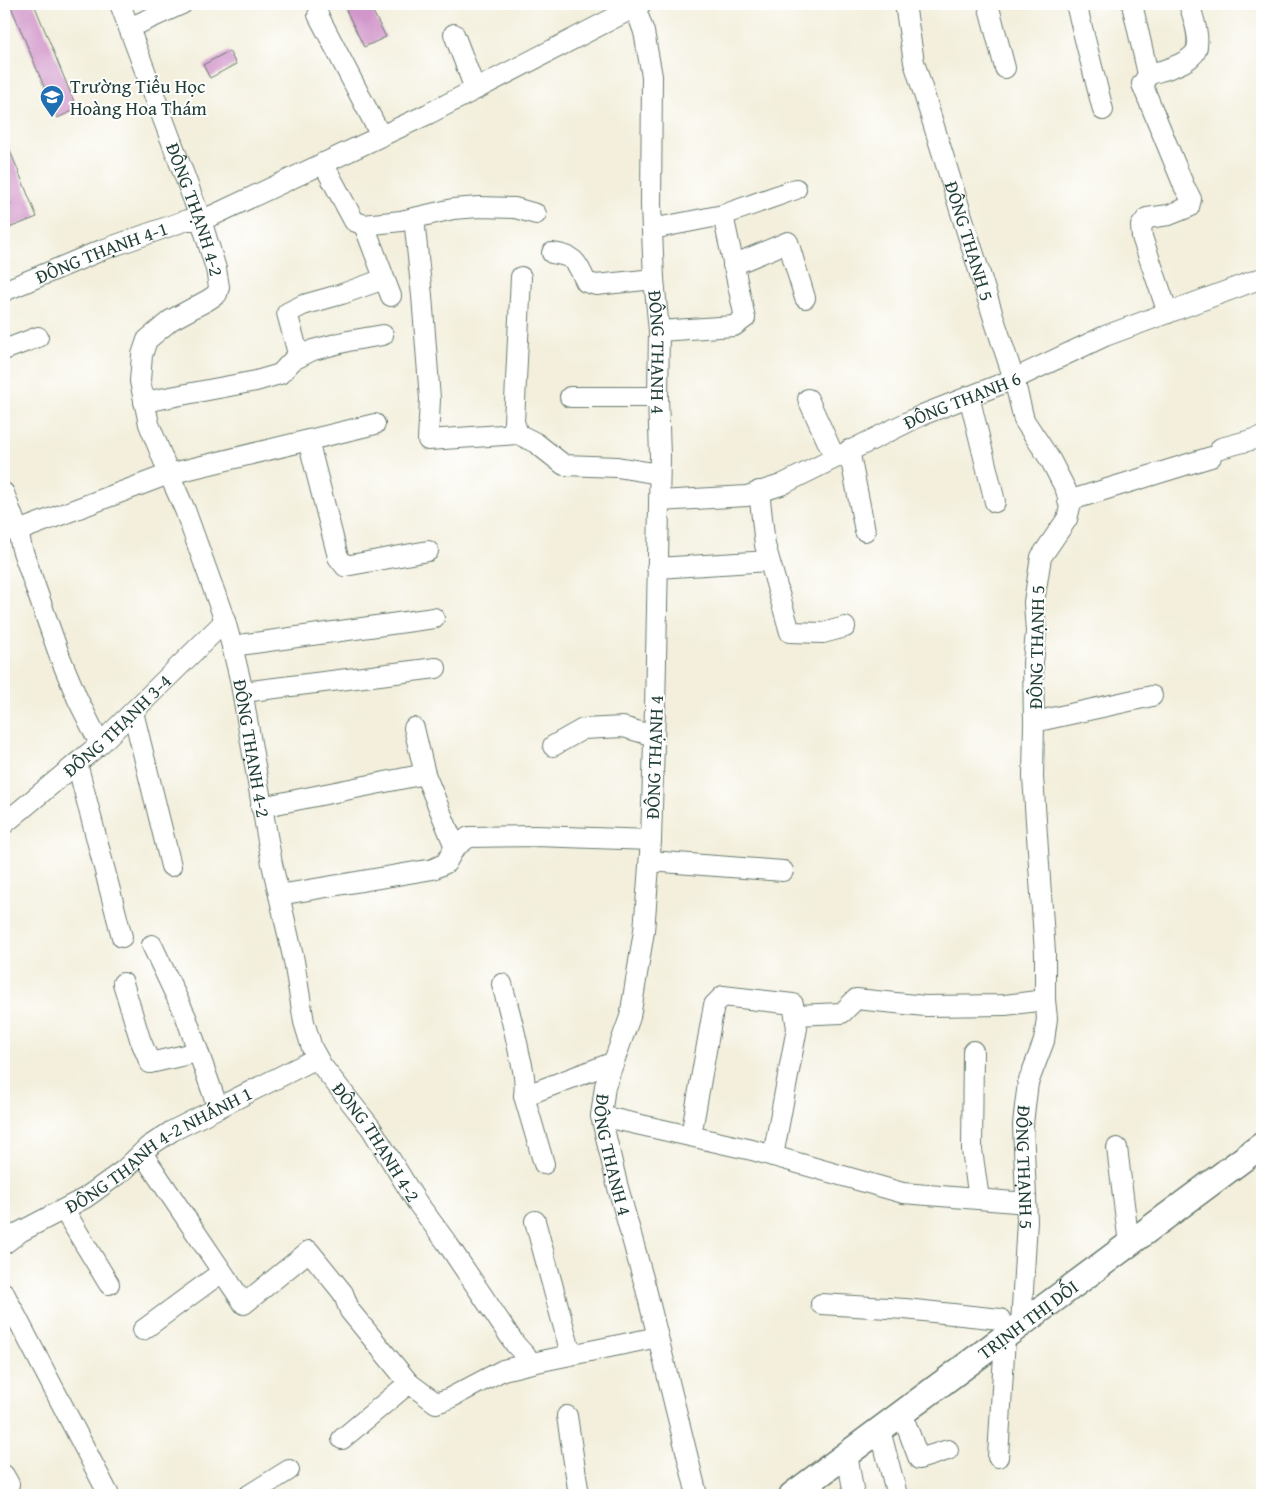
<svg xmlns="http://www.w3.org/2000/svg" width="1266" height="1499" font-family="'Gentium Book Plus',serif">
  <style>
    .building { fill: #d297ca }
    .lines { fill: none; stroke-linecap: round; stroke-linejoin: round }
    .minor-casing { stroke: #697b6f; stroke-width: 22 }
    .major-casing { stroke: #697b6f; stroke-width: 28 }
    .minor { stroke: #fff; stroke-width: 20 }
    .major { stroke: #fff; stroke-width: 25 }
    .labels { text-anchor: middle; stroke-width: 4; stroke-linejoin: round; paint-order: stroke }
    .poi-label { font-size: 19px; fill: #1f3d34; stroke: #fff; text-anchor: start }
    .street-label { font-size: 19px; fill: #1f3d34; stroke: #fff }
  </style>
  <rect width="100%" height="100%" fill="#fff"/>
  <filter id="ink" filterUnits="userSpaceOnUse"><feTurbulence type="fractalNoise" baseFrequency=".02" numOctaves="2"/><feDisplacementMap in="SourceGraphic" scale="10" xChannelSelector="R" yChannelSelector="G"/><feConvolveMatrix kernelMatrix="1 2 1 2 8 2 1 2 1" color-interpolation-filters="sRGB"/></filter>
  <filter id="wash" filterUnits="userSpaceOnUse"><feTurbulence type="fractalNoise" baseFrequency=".0096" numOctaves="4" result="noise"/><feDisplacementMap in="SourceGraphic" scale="20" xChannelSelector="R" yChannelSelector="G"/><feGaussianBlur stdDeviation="1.12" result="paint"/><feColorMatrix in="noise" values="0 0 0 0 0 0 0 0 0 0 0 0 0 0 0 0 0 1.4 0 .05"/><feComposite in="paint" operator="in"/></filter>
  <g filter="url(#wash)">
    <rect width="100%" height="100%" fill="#f3efdc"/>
    <g id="blocks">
      <g class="building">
        <polygon points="10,4 34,4 77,109 57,118"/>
        <polygon points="343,4 369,4 386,37 364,47"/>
        <polygon points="229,51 236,64 210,78 203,65"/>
        <polygon points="4,136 37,217 4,230 4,208 11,205 4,187"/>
      </g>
    </g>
  </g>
  <g filter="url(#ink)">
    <use href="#blocks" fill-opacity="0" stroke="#697b6f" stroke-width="1"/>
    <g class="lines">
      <defs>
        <g id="minor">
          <path id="s1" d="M120 4 201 220 216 269 219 287 217 294 208 300 171 320 147 340 142 355 140 381 149 424 169 474 185 510 225 621 232 646 240 679 272 864 294 961 304 1022 312 1048 322 1066 371 1128 416 1201 447 1243 515 1344 532 1363 658 1337"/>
          <path id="s2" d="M634 4 644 32 652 76 651 205 654 279 659 331 658 397 660 456 655 710 651 840 644 931 630 1017 605 1086 601 1116 617 1184 646 1289 697 1495"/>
          <path id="s3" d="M905 4 914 62 995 322 1014 379 1024 420 1051 461 1066 490 1070 507 1067 519 1041 557 1034 602 1036 632 1033 663 1034 722 1033 777 1045 953V1000L1047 1018 1044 1041 1028 1083 1025 1106 1023 1125 1027 1221 1021 1325"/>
          <polyline points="988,4 1005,68"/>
          <polyline points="1076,4 1103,110"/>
          <polyline points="1132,4 1148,74"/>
          <polyline points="318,15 381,136"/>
          <polyline points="129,28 182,4"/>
          <polyline points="454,34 475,89"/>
          <polyline points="323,163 354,221 364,225 401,221 453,209 479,207 515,208 536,214"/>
          <polyline points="414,218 422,296 430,399 428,440 518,434"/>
          <polyline points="364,225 391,296"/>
          <polyline points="652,229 723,215 796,189"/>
          <path d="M552 253C575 256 576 261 586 282L596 285 654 279"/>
          <polyline points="733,265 788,242 805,298"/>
          <polyline points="521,277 514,422 518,434 536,443 564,465 617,467 659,474"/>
          <path id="s4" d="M4 291 102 250 187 220H201L216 214 428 114 641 4"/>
          <path d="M1168 313 1142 237 1141 226 1147 218 1169 215 1189 207 1191 199 1184 186 1142 84C1150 72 1151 74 1164 70 1173 67 1185 63 1192 56 1204 47 1193 16 1189 4"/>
          <polyline points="659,331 734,326 745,318 723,215"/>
          <polyline points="4,350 38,337"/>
          <polyline points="299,357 287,313 303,305 342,294 384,279"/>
          <polyline points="969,396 995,502"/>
          <polyline points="570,397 658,397"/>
          <polyline points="808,399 835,458"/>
          <polyline points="144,402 256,381 280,374 293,360 313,350 348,341 383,335"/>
          <polyline points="308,440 338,557 345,566 428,551"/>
          <polyline points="1221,448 1262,437"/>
          <polyline points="849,450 865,531"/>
          <polyline points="759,491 765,545 790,632 823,633 845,627"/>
          <polyline points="4,493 18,531 22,549 60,657 78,700 100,744"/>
          <path id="s5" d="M659 501 747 496 781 485 922 415 1014 379 1105 336 1262 278"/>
          <polyline points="1068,501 1211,457"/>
          <polyline points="18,531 169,474 375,424"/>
          <polyline points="657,568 769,561"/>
          <polyline points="232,646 434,618"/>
          <polyline points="243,692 436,668"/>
          <polyline points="133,712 171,866"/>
          <polyline points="1034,722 1152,696"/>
          <polyline points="414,728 425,774 455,847"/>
          <polyline points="553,746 583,729 623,727 654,736"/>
          <polyline points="77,763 122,937"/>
          <polyline points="261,807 425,774"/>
          <path id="s6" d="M4 824 100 744 225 621"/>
          <polyline points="650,861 783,871"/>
          <polyline points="279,895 433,869 446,863 455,847 469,837 536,836 651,840"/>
          <polyline points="152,945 186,1017 218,1108"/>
          <polyline points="123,983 140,1039 150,1063 198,1052"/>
          <path d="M502 984C508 1007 515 1030 519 1053 523 1068 526 1081 524 1096L544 1164"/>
          <polyline points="795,1015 842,1013 856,999 925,1006 1005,1005 1045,1000"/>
          <polyline points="973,1051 972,1150 979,1199"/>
          <polyline points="524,1096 614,1062"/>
          <polyline points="601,1116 752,1150 903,1193 1026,1203"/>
          <polyline points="691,1136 714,1005 723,996 793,1004 797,1028 773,1156"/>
          <polyline points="1117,1148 1129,1244"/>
          <polyline points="142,1153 244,1304 309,1251 343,1293 350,1311 409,1383 436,1403 448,1399 503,1370 532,1363"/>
          <polyline points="64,1210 109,1284"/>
          <polyline points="535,1221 571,1354"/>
          <path id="s7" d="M4 1244 20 1232 85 1198 124 1170 148 1147 172 1131 317 1058"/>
          <polyline points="4,1293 109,1495"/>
          <polyline points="821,1304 905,1309 1000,1319 1010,1333"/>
          <polyline points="143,1330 222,1272"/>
          <polyline points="902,1414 919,1459 948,1450"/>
          <polyline points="567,1416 579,1495"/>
          <polyline points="880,1430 897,1495"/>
          <polyline points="342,1439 409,1383"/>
          <polyline points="847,1454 854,1495"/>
          <polyline points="998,1457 1005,1337"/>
          <polyline points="4,1475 9,1484"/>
          <polyline points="249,1495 289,1470"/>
        </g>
        <g id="major">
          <path id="s8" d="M792 1495 1262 1145"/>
        </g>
      </defs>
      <use href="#minor" class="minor-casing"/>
      <use href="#major" class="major-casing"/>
      <use href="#minor" class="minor"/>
      <use href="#major" class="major"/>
    </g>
  </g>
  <defs>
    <symbol id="school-pin" viewBox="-11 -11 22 30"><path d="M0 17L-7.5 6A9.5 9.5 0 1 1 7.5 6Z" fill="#1f6fb2" stroke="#fff"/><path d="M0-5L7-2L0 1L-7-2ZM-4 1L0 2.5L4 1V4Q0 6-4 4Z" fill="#fff"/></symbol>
  </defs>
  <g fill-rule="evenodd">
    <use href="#school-pin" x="38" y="83" width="28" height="38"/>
  </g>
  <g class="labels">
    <g class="poi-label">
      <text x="70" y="93">Trường Tiểu Học<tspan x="70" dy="22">Hoàng Hoa Thám</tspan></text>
    </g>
    <g class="street-label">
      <text dy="7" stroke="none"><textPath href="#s1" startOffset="219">ĐÔNG THẠNH 4-2</textPath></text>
      <text dy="7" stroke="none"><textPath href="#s3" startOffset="246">ĐÔNG THẠNH 5</textPath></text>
      <text dy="7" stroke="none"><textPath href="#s4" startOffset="105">ĐÔNG THẠNH 4-1</textPath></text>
      <text dy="7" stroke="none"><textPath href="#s2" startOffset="351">ĐÔNG THẠNH 4</textPath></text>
      <text dy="7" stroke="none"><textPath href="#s5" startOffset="324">ĐÔNG THẠNH 6</textPath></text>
      <text transform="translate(1036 647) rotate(-89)" y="7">ĐÔNG THẠNH 5</text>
      <text dy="7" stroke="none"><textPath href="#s6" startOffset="150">ĐÔNG THẠNH 3-4</textPath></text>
      <text dy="7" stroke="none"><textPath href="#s1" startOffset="819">ĐÔNG THẠNH 4-2</textPath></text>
      <text transform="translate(654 757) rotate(-88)" y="7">ĐÔNG THẠNH 4</text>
      <text dy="7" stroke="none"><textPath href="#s1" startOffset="1239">ĐÔNG THẠNH 4-2</textPath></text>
      <text dy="7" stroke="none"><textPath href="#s7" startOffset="182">ĐÔNG THẠNH 4-2 NHÁNH 1</textPath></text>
      <text dy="7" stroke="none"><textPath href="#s2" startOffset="1161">ĐÔNG THẠNH 4</textPath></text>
      <text dy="7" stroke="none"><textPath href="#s3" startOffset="1206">ĐÔNG THẠNH 5</textPath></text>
      <text dy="7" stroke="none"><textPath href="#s8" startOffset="294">TRỊNH THỊ DỐI</textPath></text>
    </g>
  </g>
  <rect width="1266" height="1499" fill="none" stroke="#fff" stroke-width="20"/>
</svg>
